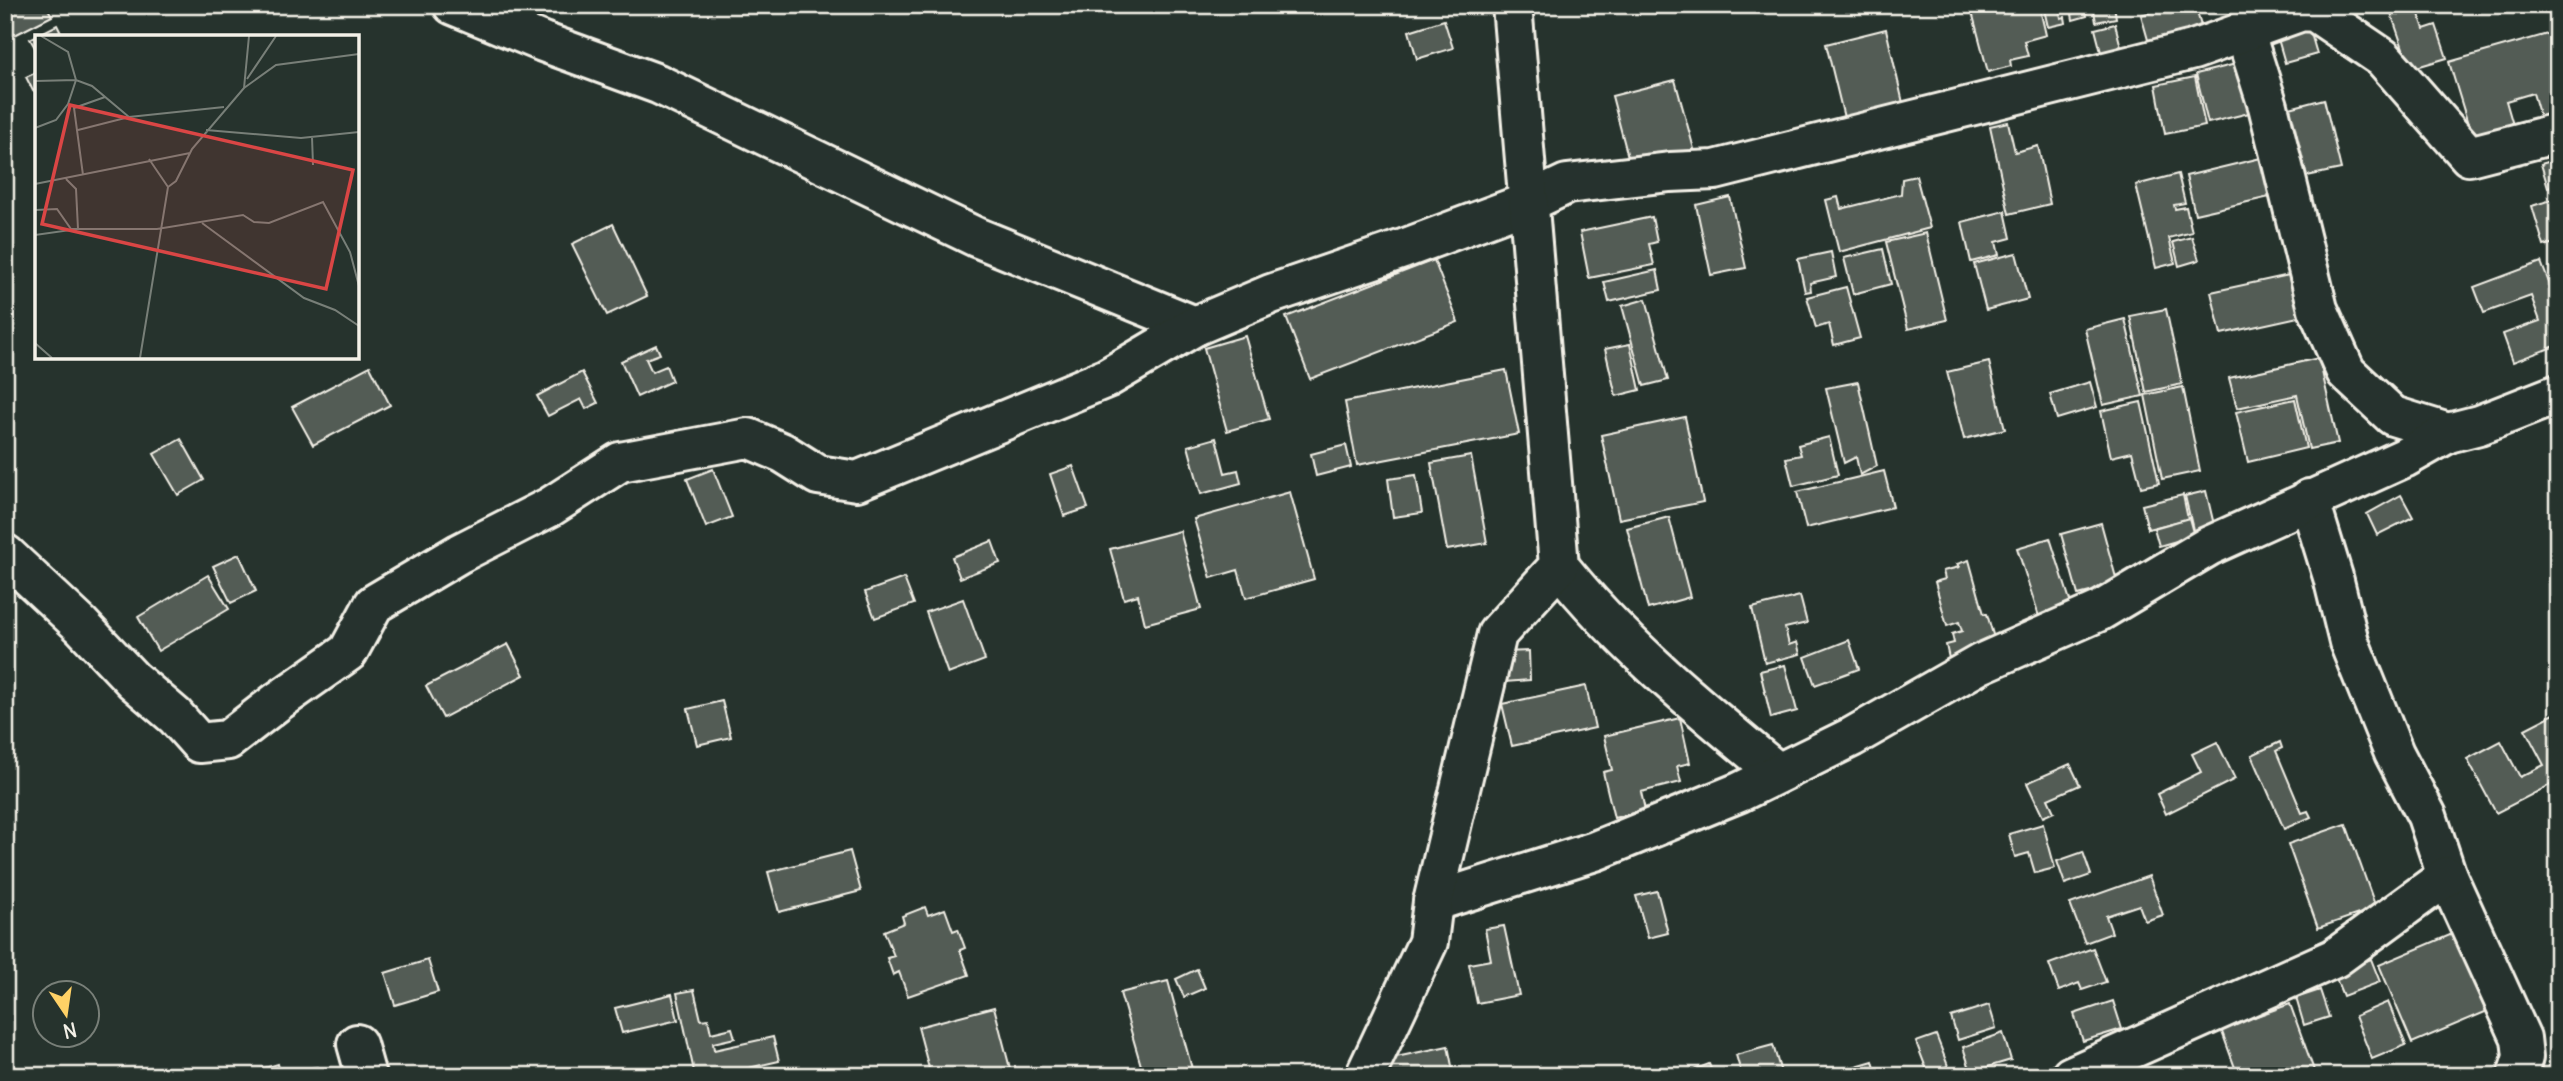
<svg xmlns="http://www.w3.org/2000/svg" width="2563" height="1081" font-family="Delius,sans-serif">
  <style>
    .building { fill: #525c55; stroke: #f4f1e8; stroke-width: 2 }
    .lines { fill: none; stroke-linecap: round; stroke-linejoin: round }
    .minor-casing { stroke: #f4f1e8; stroke-width: 44 }
    .minor { stroke: #26332d; stroke-width: 38 }
    .inset-road { fill: none; stroke: #787f78; stroke-width: 2 }
    .view { fill: #da4645; fill-opacity: 0.15; stroke: #da4645; stroke-width: 3.5 }
    .inset-edge { fill: none; stroke: #f4f1e8; stroke-width: 3.5 }
  </style>
  <rect width="100%" height="100%" fill="#26332d"/>
  <filter id="ink" filterUnits="userSpaceOnUse"><feTurbulence type="fractalNoise" baseFrequency=".0143" numOctaves="2"/><feDisplacementMap in="SourceGraphic" scale="14" xChannelSelector="R" yChannelSelector="G"/><feConvolveMatrix kernelMatrix="1 2 1 2 8 2 1 2 1" color-interpolation-filters="sRGB"/></filter>
  <g filter="url(#ink)">
    <g class="building">
      <polygon points="5,5 46,5 52,16 5,40"/>
      <polygon points="1997,5 2039,5 2046,35 2024,41 2028,56 2010,60 2011,66 1988,72 1972,12"/>
      <polygon points="2043,5 2071,5 2059,8 2061,18 2065,17 2066,23 2048,27"/>
      <polygon points="2073,5 2085,5 2087,16 2073,20 2072,14 2075,13"/>
      <polygon points="2093,5 2114,5 2116,18 2096,22"/>
      <polygon points="2177,5 2195,5 2203,33 2150,47 2141,15"/>
      <polygon points="2416,5 2424,29 2436,25 2447,58 2410,69 2391,13"/>
      <polygon points="1444,20 1453,48 1417,59 1409,31"/>
      <polygon points="2308,23 2317,54 2285,63 2276,32"/>
      <polygon points="2115,24 2124,59 2102,56 2095,29"/>
      <polygon points="57,25 63,37 37,37 37,51 30,39"/>
      <polygon points="1886,29 1906,116 1847,130 1826,44"/>
      <polygon points="2558,31 2558,111 2540,117 2533,93 2506,101 2513,125 2472,137 2449,62"/>
      <polygon points="2236,64 2249,113 2208,123 2196,74"/>
      <polygon points="37,72 37,89 33,91 26,77"/>
      <polygon points="2195,77 2205,126 2165,134 2156,85"/>
      <polygon points="1675,80 1697,160 1633,176 1612,96"/>
      <polygon points="2324,99 2341,169 2302,177 2286,109"/>
      <polygon points="2008,122 2015,152 2038,146 2050,204 2009,214 1990,126"/>
      <polygon points="2265,157 2274,196 2195,214 2186,176"/>
      <polygon points="2558,159 2558,184 2548,187 2541,164"/>
      <polygon points="2178,174 2185,203 2174,205 2175,209 2186,207 2192,232 2169,238 2175,263 2156,268 2136,185"/>
      <polygon points="1916,176 1930,228 1839,252 1826,200 1838,197 1841,209 1901,194 1902,179"/>
      <polygon points="1730,197 1746,268 1711,275 1696,205"/>
      <polygon points="2557,198 2558,242 2544,246 2532,206"/>
      <polygon points="2005,211 2011,238 1996,242 1999,255 1971,262 1962,222"/>
      <polygon points="1652,217 1657,242 1649,244 1654,265 1589,278 1580,232"/>
      <polygon points="613,224 647,296 607,315 572,244"/>
      <polygon points="1926,233 1947,320 1908,329 1886,242"/>
      <polygon points="2192,237 2199,260 2179,266 2173,242"/>
      <polygon points="1883,249 1891,284 1853,294 1844,258"/>
      <polygon points="1831,252 1836,277 1810,283 1811,291 1805,292 1798,259"/>
      <polygon points="2016,253 2028,299 1986,310 1974,264"/>
      <polygon points="1434,260 1458,322 1310,379 1286,317"/>
      <polygon points="2541,262 2558,306 2558,345 2513,362 2503,334 2540,321 2531,296 2484,313 2474,287"/>
      <polygon points="1657,270 1661,290 1609,302 1604,282"/>
      <polygon points="2298,273 2307,315 2221,334 2211,292"/>
      <polygon points="1846,287 1860,338 1834,345 1829,324 1816,328 1807,297"/>
      <polygon points="1646,299 1668,380 1644,386 1622,306"/>
      <polygon points="2166,309 2182,384 2146,392 2130,316"/>
      <polygon points="2125,319 2143,396 2103,405 2085,329"/>
      <polygon points="1245,336 1269,419 1227,431 1204,348"/>
      <polygon points="1630,344 1640,390 1616,396 1605,349"/>
      <polygon points="656,345 660,354 646,359 652,372 666,366 672,381 637,397 621,361"/>
      <polygon points="2319,358 2338,443 2309,449 2297,395 2237,408 2229,378"/>
      <polygon points="1989,362 2005,429 1964,439 1947,372"/>
      <polygon points="370,366 390,405 313,445 292,407"/>
      <polygon points="1506,370 1519,434 1357,465 1345,402"/>
      <polygon points="582,372 598,403 586,409 581,399 548,416 537,396"/>
      <polygon points="1858,382 1877,466 1860,475 1856,457 1844,463 1826,388"/>
      <polygon points="2090,382 2097,407 2057,419 2050,394"/>
      <polygon points="2183,387 2200,471 2162,479 2145,395"/>
      <polygon points="2295,399 2306,448 2248,462 2236,412"/>
      <polygon points="2141,402 2159,483 2141,487 2132,452 2111,457 2101,411"/>
      <polygon points="1685,417 1703,502 1619,519 1601,435"/>
      <polygon points="1829,437 1838,475 1793,486 1786,458 1801,455 1798,445"/>
      <polygon points="1216,438 1225,473 1238,470 1241,483 1201,494 1188,446"/>
      <polygon points="181,439 204,480 178,495 154,454"/>
      <polygon points="1346,445 1351,467 1316,476 1311,454"/>
      <polygon points="1471,456 1487,543 1447,550 1431,463"/>
      <polygon points="1073,466 1088,508 1064,516 1050,474"/>
      <polygon points="713,469 732,517 706,527 687,479"/>
      <polygon points="1884,471 1893,507 1806,528 1797,492"/>
      <polygon points="1416,475 1422,513 1393,517 1388,479"/>
      <polygon points="2206,491 2215,529 2194,534 2185,496"/>
      <polygon points="1290,492 1314,579 1246,598 1238,570 1211,578 1194,519"/>
      <polygon points="2183,495 2188,519 2148,529 2142,505"/>
      <polygon points="2401,495 2413,517 2377,535 2367,514"/>
      <polygon points="1669,517 1690,597 1648,609 1627,528"/>
      <polygon points="2189,518 2194,536 2159,546 2154,528"/>
      <polygon points="2101,523 2118,585 2078,595 2061,534"/>
      <polygon points="1180,531 1201,609 1145,624 1138,595 1124,599 1110,549"/>
      <polygon points="2050,538 2074,613 2041,623 2017,548"/>
      <polygon points="992,541 1000,563 960,578 952,557"/>
      <polygon points="239,554 256,591 231,603 213,566"/>
      <polygon points="1969,560 1984,614 1987,614 1996,645 1950,663 1946,645 1954,643 1952,634 1962,631 1959,622 1947,626 1935,582 1945,579 1943,571 1959,567 1957,564"/>
      <polygon points="208,575 229,609 158,651 138,617"/>
      <polygon points="904,578 914,604 875,618 865,592"/>
      <polygon points="1800,596 1807,623 1785,628 1789,645 1797,642 1800,654 1765,663 1752,608"/>
      <polygon points="963,599 985,660 948,674 926,612"/>
      <polygon points="1849,640 1859,669 1815,685 1805,657"/>
      <polygon points="508,644 524,675 443,718 426,686"/>
      <polygon points="1529,651 1530,680 1505,682 1504,652"/>
      <polygon points="1785,665 1797,711 1771,718 1760,671"/>
      <polygon points="1586,686 1595,728 1512,746 1502,704"/>
      <polygon points="722,701 731,737 697,745 688,709"/>
      <polygon points="2558,712 2558,781 2496,813 2467,759 2501,741 2520,777 2544,765 2525,729"/>
      <polygon points="1680,718 1690,763 1677,766 1681,782 1641,792 1645,810 1614,818 1603,772 1612,770 1604,736"/>
      <polygon points="2217,742 2235,779 2166,814 2157,794 2201,772 2192,754"/>
      <polygon points="2280,742 2282,748 2276,751 2302,813 2308,811 2311,817 2284,829 2252,755"/>
      <polygon points="2070,764 2080,785 2048,799 2054,812 2043,817 2027,783"/>
      <polygon points="2043,824 2055,868 2035,873 2029,853 2015,857 2009,834"/>
      <polygon points="2346,824 2376,908 2318,928 2288,844"/>
      <polygon points="850,851 861,891 779,912 768,872"/>
      <polygon points="2083,852 2091,875 2065,884 2057,861"/>
      <polygon points="2149,876 2163,915 2145,921 2139,905 2106,916 2112,933 2085,943 2070,904"/>
      <polygon points="1657,891 1668,933 1648,938 1636,896"/>
      <polygon points="925,907 928,915 945,909 953,931 958,929 965,948 960,950 969,975 908,996 899,972 893,975 887,958 894,956 884,931 904,923 902,916"/>
      <polygon points="1504,926 1519,995 1477,1003 1469,964 1491,960 1485,929"/>
      <polygon points="2457,932 2490,1010 2412,1043 2379,965"/>
      <polygon points="2093,948 2106,982 2082,990 2079,983 2059,991 2049,964"/>
      <polygon points="2371,959 2380,982 2343,996 2334,974"/>
      <polygon points="428,960 438,992 395,1005 385,973"/>
      <polygon points="1197,969 1205,988 1184,997 1176,979"/>
      <polygon points="1168,981 1194,1076 1144,1076 1120,993"/>
      <polygon points="694,990 701,1020 708,1019 711,1033 732,1028 735,1038 713,1043 714,1050 773,1037 779,1061 714,1076 695,1076 677,993"/>
      <polygon points="2320,990 2329,1017 2304,1025 2296,998"/>
      <polygon points="672,994 678,1020 622,1033 615,1008"/>
      <polygon points="2113,1001 2122,1029 2083,1041 2074,1014"/>
      <polygon points="2388,1002 2406,1045 2372,1059 2355,1016"/>
      <polygon points="2290,1004 2316,1076 2238,1076 2221,1029"/>
      <polygon points="1989,1005 1996,1028 1958,1040 1951,1017"/>
      <polygon points="994,1007 1012,1076 931,1076 918,1027"/>
      <polygon points="2003,1033 2011,1060 1971,1072 1963,1047"/>
      <polygon points="1936,1035 1948,1066 1928,1073 1916,1042"/>
      <polygon points="1773,1045 1782,1076 1742,1076 1736,1055"/>
      <polygon points="1448,1046 1454,1076 1385,1076 1382,1060"/>
      <polygon points="1873,1061 1877,1076 1833,1076 1832,1073"/>
      <polygon points="278,1064 281,1076 253,1076 251,1072"/>
      <polygon points="1709,1064 1714,1076 1690,1076 1688,1072"/>
      <polygon points="317,1067 319,1076 304,1076 303,1069"/>
    </g>
    <g class="lines">
      <defs>
        <g id="minor">
          <polyline points="453,5 543,42 658,84 976,237 1195,326"/>
          <polyline points="2266,19 2244,30 2268,106 2318,309 2346,372 2393,416 2448,433"/>
          <polyline points="2309,499 2333,577 2349,642 2394,753 2427,816 2447,876 2521,1038 2523,1057 2517,1076"/>
          <polyline points="5,554 81,625 133,680 175,716 199,743 228,740 277,702 348,652 374,604 460,553 550,507 620,462 748,438 783,453 818,475 857,481 1107,378 1195,326 1271,294 1403,249 1529,202 1567,184 1670,172 1715,170 2193,50 2302,11 2315,12 2383,58 2469,156 2558,133"/>
          <path d="M1559 566C1624 647 1699 707 1778 773"/>
          <polyline points="1433,902 1595,851 1740,792 1852,737 1980,664 2100,611 2209,546 2404,458 2448,433 2479,425 2558,394"/>
          <polyline points="357,1044 366,1076"/>
          <polyline points="1365,1076 1428,942 1433,902 1497,634 1559,566 1512,5"/>
          <polyline points="2071,1076 2335,958 2447,876"/>
        </g>
      </defs>
      <use href="#minor" class="minor-casing"/>
      <use href="#minor" class="minor"/>
    </g>
  </g>
  <g transform="translate(35 35)">
    <rect width="324" height="324" fill="#26332d"/>
    <path class="inset-road" d="M212 44 241 1M0 46 41 45 33 17 6 1M209 53 241 30 324 19M0 93 21 85 33 69 41 45 57 51 94 82M43 95 94 82 189 72M171 95 266 103 324 97M277 102 278 130M114 124 133 152M48 140 39 73 70 62M0 149 155 118M0 175 22 174 36 194H122L208 180 219 187 234 188 288 167 315 217 324 251M167 188 269 263 300 275 324 291M0 200 43 194 41 154 31 144M0 308 17 323M105 323 133 152 141 146 157 114 209 53 214 1"/>
    <path class="view" d="M35 70 318 135 291 254 7 189Z"/>
    <rect width="324" height="324" class="inset-edge"/>
  </g>
  <rect width="2563" height="1081" fill="none" stroke="#26332d" stroke-width="28"/>
  <rect x="14" y="14" width="2535" height="1053" fill="none" stroke="#f4f1e8" stroke-width="2.5" filter="url(#ink)"/>
  <g transform="translate(66 1014) rotate(167)"><circle r="33" fill="#26332d" stroke="#787f78" stroke-width="2"/>
  <path d="M0-5L12 26L0 18L-12 26Z" fill="#ffd166"/>
  <text y="-10" font-size="19" font-weight="bold" text-anchor="middle" fill="#f4f1e8">N</text>
  </g>
</svg>
